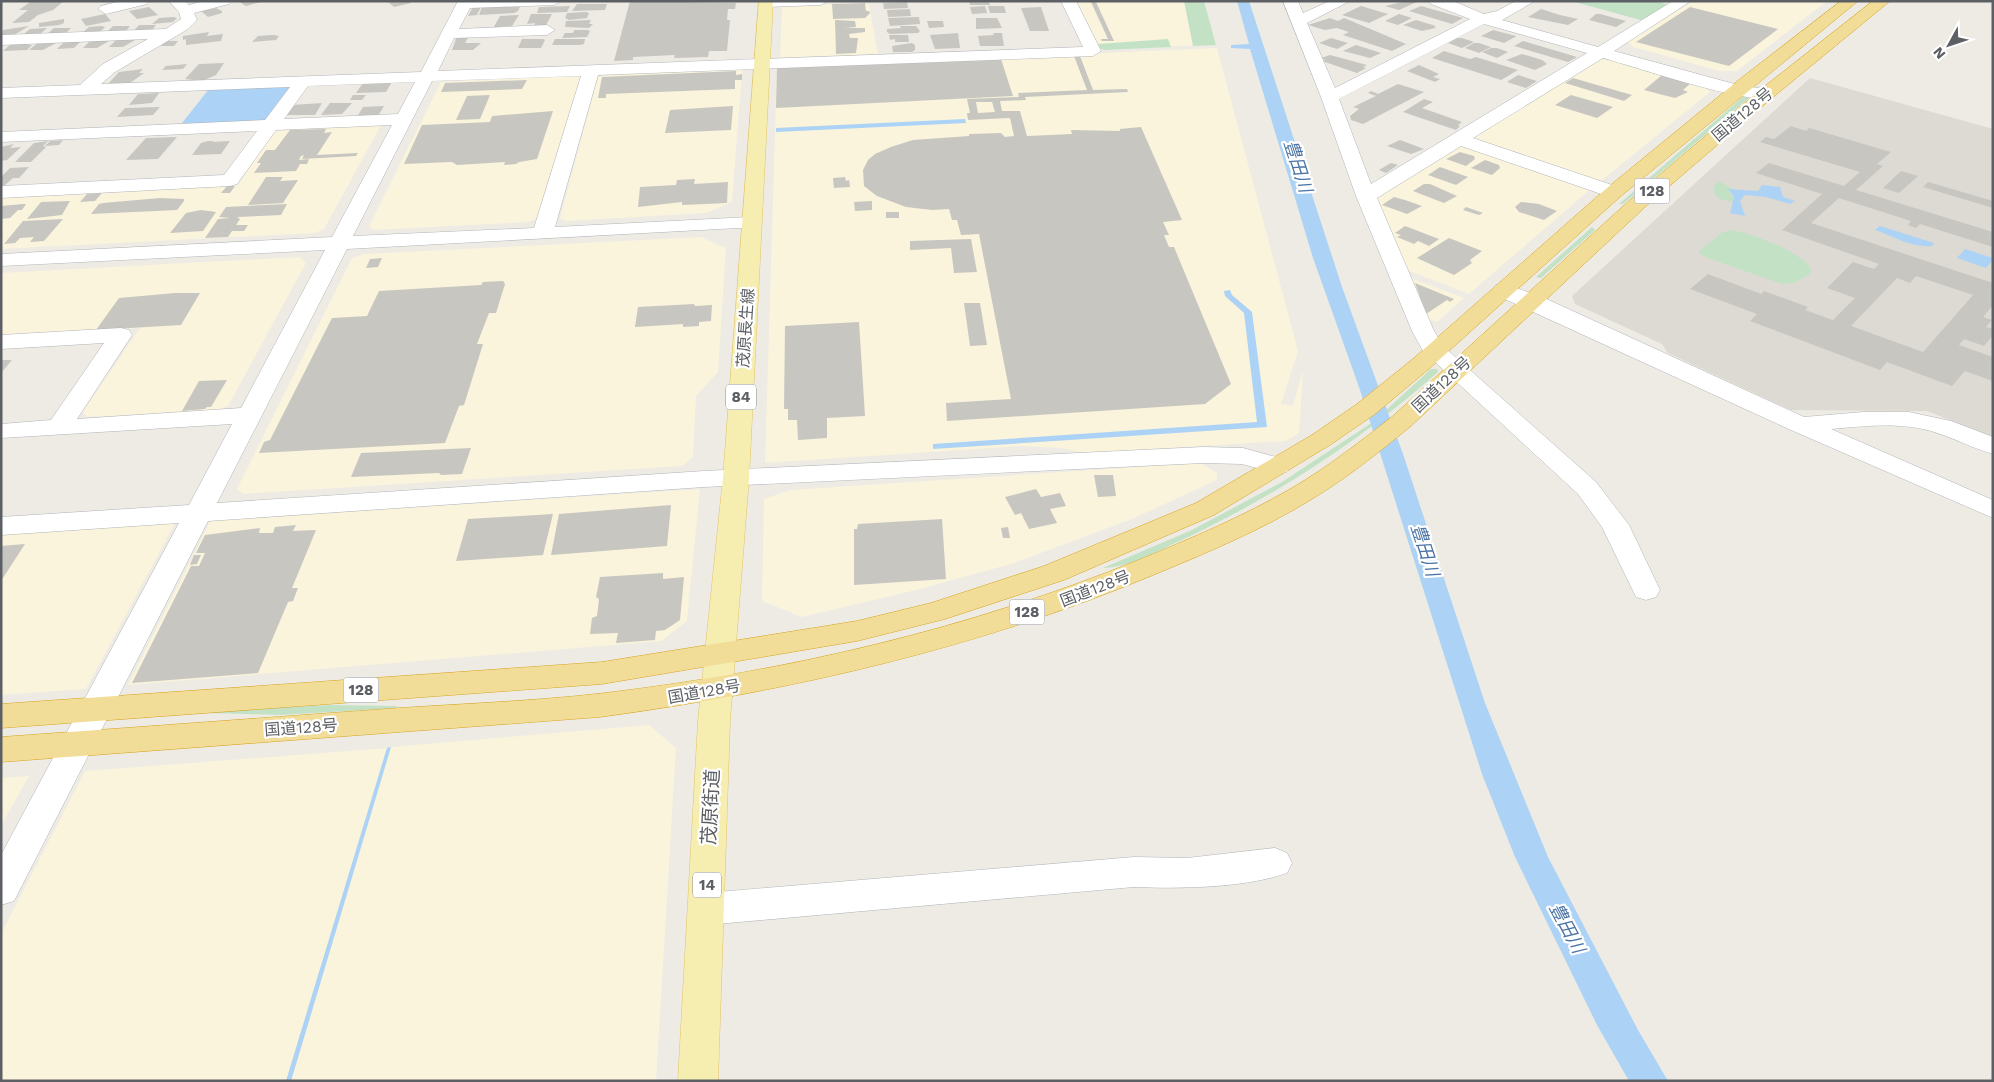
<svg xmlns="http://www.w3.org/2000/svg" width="1994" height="1082" font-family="'Work Sans','Noto Sans JP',sans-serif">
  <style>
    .commercial { fill: #faf4dc }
    .education { fill: #dcdad3 }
    .green { fill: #c3e2c5 }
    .water { fill: #acd3f5 }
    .building { fill: #c8c6c1; fill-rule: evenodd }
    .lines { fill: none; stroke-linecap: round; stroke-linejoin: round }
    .minor-casing { stroke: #b1b4b8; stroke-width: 1 }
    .major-casing { stroke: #e1c469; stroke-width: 1 }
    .highway-casing { stroke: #d7a31a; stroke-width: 1 }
    .minor { fill: #fff; fill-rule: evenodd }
    .major { fill: #f6edb1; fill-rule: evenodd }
    .highway { fill: #f1dd98; fill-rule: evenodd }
    .labels { text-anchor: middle; stroke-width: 4.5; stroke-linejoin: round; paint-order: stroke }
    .shield { fill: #fff; stroke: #8d8f92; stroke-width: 1 }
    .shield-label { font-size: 15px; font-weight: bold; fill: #5c5f63 }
    .street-label { font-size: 16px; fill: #5c5f63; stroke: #fff }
    .water-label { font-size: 18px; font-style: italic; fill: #4c74a5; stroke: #fff }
    .near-street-label { font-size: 19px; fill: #5c5f63; stroke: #fff }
  </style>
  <rect width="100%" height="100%" fill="#edebe4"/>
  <g class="commercial">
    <polygon points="1076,1 1204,1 1216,45 1100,48"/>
    <polygon points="1693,1 1827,1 1737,71 1720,71 1633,47 1628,42"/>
    <polygon points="865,3 869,5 878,54 780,59 782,6"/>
    <polygon points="1217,48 1298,351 1281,404 1293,406 1303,370 1299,433 1286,441 1083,453 1060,448 1021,446 765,463 777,67"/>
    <polygon points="1609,59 1706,87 1710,92 1601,181 1590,180 1469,139 1598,60"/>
    <polygon points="740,70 742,71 732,202 706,213 566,221 560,218 598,77 606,75"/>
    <polygon points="576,76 580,78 536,219 528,222 374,230 369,226 441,82"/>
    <polygon points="376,125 380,127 324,229 315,233 1,249 1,196 238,185 275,131 283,129"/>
    <polygon points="1462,144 1592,188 1469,294 1404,269 1378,208 1377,197"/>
    <polygon points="701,237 726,248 718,372 696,396 693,457 682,466 243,494 237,489 352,258 364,254"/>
    <polygon points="300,257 306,263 228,406 218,410 87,417 83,412 140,328 1,336 1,273"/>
    <polygon points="1408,277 1464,298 1437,322 1426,319"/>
    <polygon points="1200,463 1217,473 1217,480 1132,519 1011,564 912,591 802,617 762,601 764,499 790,490"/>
    <polygon points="700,489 687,621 661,641 128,685 210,522 216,520"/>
    <polygon points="173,522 174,525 86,689 1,695 1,534"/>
    <polygon points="649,725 676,748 656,1081 291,1081 391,747"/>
    <polygon points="387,748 286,1081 1,1081 1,934 85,771"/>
    <polygon points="29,776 1,826 1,778"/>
  </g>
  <polygon class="education" points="1810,78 1993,129 1993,437 1927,411 1791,410 1668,353 1662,344 1575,304 1572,296"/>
  <g class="green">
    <polygon points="1184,1 1204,1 1216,45 1193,46"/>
    <polygon points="1571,1 1655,1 1669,5 1644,21"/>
    <polygon points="1168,39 1171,47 1104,50 1100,48 1098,44"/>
    <polygon points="1744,96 1749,98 1623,204 1619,204"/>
    <polygon points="1719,181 1733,189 1729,193 1734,197 1733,202 1719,199 1714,193 1714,186"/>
    <polygon points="1592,227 1595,230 1541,278 1536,277"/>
    <path d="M1731 230C1751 233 1802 252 1811 269L1810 274 1793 283 1782 284 1708 258 1699 253V251L1723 232Z"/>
    <path d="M1431 369H1437L1438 372C1359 442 1277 495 1182 540 1157 551 1131 567 1103 568L1192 530 1282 482 1373 422Z"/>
    <polygon points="333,705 397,706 396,708 281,715 207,713 216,710"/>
  </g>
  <g class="water">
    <polygon points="1237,1 1249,1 1342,287 1403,454 1485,703 1548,857 1638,1030 1668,1081 1629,1081 1597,1025 1515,857 1482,774 1359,387 1313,258 1250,49 1231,48 1231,45 1249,44"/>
    <polygon points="292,86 269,119 261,122 185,125 182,123 209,89"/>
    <polygon points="965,119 966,123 776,132 776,128"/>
    <polygon points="1762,185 1780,187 1783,197 1795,201 1790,204 1766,197 1745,195 1740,201 1745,216 1730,213 1734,197 1728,189 1758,191"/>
    <path d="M1880 226 1934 243 1932 246C1911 248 1893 236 1875 230Z"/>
    <polygon points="1965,249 1993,258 1993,260 1986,268 1957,258"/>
    <polygon points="1230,290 1232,295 1252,312 1267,427 933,449 933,444 1257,422 1244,313 1225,296 1224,291"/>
    <polygon points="391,747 291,1081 286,1081 387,748"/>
  </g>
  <g class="building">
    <polygon points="64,1 53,10 38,15 29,22 12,23 28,10 19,10 30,2"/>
    <polygon points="238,1 261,1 261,2 246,6"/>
    <polygon points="393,1 409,1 411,3 394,7 388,2"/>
    <polygon points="630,1 736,3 735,9 728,9 727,20 730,20 727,51 709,51 708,57 674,58 675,55 633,57 633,60 614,61"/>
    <polygon points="969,1 989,1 990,5 970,5"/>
    <polygon points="1407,1 1419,1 1399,10 1385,6"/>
    <polygon points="907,2 908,8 884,9 883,3"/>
    <polygon points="1091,2 1096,2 1114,41 1102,41 1101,39 1108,39"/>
    <polygon points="865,3 866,11 869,11 870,13 865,18 833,19 832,4"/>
    <polygon points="577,4 607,4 605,10 572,11"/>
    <polygon points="516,6 520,7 518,11 514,13 479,15 482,7"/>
    <polygon points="570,6 567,12 537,13 539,7"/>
    <polygon points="985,6 987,13 972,14 970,7"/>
    <polygon points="988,6 1004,6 1006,13 990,13"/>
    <polygon points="1361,6 1388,14 1369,23 1342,15"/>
    <polygon points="1421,6 1463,18 1452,24 1409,11"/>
    <polygon points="149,7 158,15 137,19 129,11"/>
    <polygon points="473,7 481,7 477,15 468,16"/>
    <polygon points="1041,7 1049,31 1030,31 1021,8"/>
    <polygon points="1690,7 1778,29 1729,66 1636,42"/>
    <polygon points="216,8 222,11 222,13 208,17 201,11"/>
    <polygon points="910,9 911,16 888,17 887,10"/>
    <polygon points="1541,9 1560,15 1578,19 1568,25 1528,17"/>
    <polygon points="567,13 586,12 589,13 587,18 569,20 565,18"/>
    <polygon points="105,14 111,21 86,26 81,19"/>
    <polygon points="531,14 552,14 545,27 533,28 535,23 527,24"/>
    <polygon points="1399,14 1412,18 1398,25 1385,21"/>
    <polygon points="1596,14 1600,14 1626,21 1616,27 1589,20"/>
    <polygon points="519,15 512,26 499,26 504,27 501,29 492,30 500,16"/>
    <polygon points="919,17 920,24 890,26 888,18"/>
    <polygon points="159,18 173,17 177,18 173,22 152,24"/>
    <polygon points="976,18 997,18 1002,28 976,29"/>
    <polygon points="1330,18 1338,21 1344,18 1349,20 1406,44 1392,51 1343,35 1349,32 1337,28 1325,30 1308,25"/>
    <polygon points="64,19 64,23 59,25 39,27 39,23"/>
    <polygon points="591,20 589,24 593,24 589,28 565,27 566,21"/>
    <polygon points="835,20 855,21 856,27 844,28 865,28 865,32 849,34 850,38 858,38 856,53 836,54"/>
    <polygon points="1416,20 1436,26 1434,27 1436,28 1422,31 1403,25"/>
    <polygon points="927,21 943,21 944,27 929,28"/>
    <polygon points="139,25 156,25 152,30 132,33"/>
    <polygon points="29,26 14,35 1,37 3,30"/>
    <polygon points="113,26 130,26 126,31 105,34"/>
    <polygon points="900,26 916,26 920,31 918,33 890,34 887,32 887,29 901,28"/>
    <polygon points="89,27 101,26 105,27 100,32 80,35"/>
    <polygon points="47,28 40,34 20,37 30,29"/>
    <polygon points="54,28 71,28 66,33 45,36"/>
    <polygon points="574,30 587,30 590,31 587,37 562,38 565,33 573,33"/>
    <polygon points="1493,30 1516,36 1515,37 1504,43 1481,36"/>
    <polygon points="209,32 207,36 223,34 221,41 186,45 186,39 183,40 183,36"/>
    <polygon points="958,33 960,48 935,49 930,35"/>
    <polygon points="993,33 1002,33 1004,46 980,46 978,36 994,35"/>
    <polygon points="889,35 908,35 909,42 895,42 895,39 890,40"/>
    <polygon points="258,36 273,35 279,36 276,40 252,42"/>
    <polygon points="457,36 469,36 465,43 481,43 473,50 452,50"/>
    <polygon points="118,38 131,40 135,40 123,47 109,47"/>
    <polygon points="1331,38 1348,43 1337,49 1319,43"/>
    <polygon points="1457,38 1462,38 1474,42 1462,48 1448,43"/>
    <polygon points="92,39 109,41 97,48 83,48"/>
    <polygon points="522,39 543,39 545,40 541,48 518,48"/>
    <polygon points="555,39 585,39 584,44 580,45 552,45"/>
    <polygon points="40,41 56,43 43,50 29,50"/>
    <polygon points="65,41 80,42 74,48 57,49"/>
    <polygon points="166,41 178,41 174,46 161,46"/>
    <polygon points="1523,41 1577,57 1568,62 1514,46"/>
    <polygon points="13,42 29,44 27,45 32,45 27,50 3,51"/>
    <polygon points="912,43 915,45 915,50 912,52 893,52 892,46"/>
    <polygon points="1474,43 1479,43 1491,47 1479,53 1465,48"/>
    <polygon points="1356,45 1381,53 1370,58 1343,51"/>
    <polygon points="1491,48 1497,48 1508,52 1497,58 1482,52"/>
    <polygon points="1444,51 1470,59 1476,57 1518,70 1501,80 1432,58"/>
    <polygon points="1522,54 1542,60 1547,64 1535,70 1506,60"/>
    <polygon points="1330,55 1367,65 1363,67 1366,68 1357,73 1322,61 1325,60 1321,58"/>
    <path d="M1074 56H1080L1093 90 1127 89 1128 92 1025 97 1026 100 1000 101 1002 111H1020L1027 136 1072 134 1071 130 1120 131V129L1141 127 1182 220 1163 222 1169 235H1164L1169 247H1174L1231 384 1205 404 947 421 946 403 1011 399 979 234 961 235 957 220H952L949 209 932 210 906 207 877 196 864 186 863 170 868 160 875 154 891 147 913 140 969 136V134L1001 133 1005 137 1014 136 1010 118 968 120 967 113H970L967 99 1019 97 1018 93 1087 90ZM976 102H992L995 112 978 113Z"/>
    <polygon points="1001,59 1013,96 776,108 777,67"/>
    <polygon points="224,63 216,75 202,81 185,79 199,64"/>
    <polygon points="187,64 183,69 162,70 166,66"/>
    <polygon points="1419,65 1439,74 1433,77 1440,79 1435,82 1407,71"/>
    <polygon points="143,69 139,73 144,73 130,83 108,84 119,72"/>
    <polygon points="736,71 736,75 742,74 742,80 735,80 735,89 606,94 606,98 598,98 602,77"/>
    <polygon points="1518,75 1537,81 1526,88 1507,82"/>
    <polygon points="1662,75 1691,83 1683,90 1688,92 1675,98 1644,90"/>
    <polygon points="1573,78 1632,95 1624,101 1565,83"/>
    <polygon points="527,80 522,89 441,92 445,83"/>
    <polygon points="392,82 386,92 356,93 363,83"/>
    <polygon points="1398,84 1424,92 1363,124 1351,120 1350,116 1359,109 1353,107 1376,96 1368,93 1371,91 1378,94"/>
    <polygon points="159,93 152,103 129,105 138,94"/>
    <polygon points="353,95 366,95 362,100 350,100"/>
    <polygon points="490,95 480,119 456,120 467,96"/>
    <polygon points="1571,95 1613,107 1597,118 1555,105"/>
    <polygon points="1424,99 1433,102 1422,108 1462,122 1458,125 1460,126 1456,130 1403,112"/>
    <polygon points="322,103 315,115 286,115 293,105"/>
    <polygon points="330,103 352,103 342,114 321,115"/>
    <polygon points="384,106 378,116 357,117 363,107"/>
    <polygon points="733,106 731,130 665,133 670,110"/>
    <polygon points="160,107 153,115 117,117 125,108"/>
    <polygon points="553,111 537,159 519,162 516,164 504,165 505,162 457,165 452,162 404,164 422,125 490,122 492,116"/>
    <path d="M1791 126 1806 131 1809 128 1891 152 1877 164 1883 166 1856 190 1993 232V247L1920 224 1916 228 1908 225 1911 221 1839 198 1811 223 1993 283V305L1983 317 1992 320 1986 327 1993 329V335L1984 346 1964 339 1959 345 1993 357V381L1965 371 1952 386 1887 362 1880 370 1750 321 1757 314 1690 289 1708 274 1761 294 1764 291 1808 307 1805 310 1833 320 1855 298 1827 288 1853 262 1874 269 1879 264 1782 230 1822 194 1756 173 1769 163 1844 186 1860 172 1760 142 1766 137 1774 139ZM1916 276 1973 295 1923 352 1851 326 1897 278 1910 283Z"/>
    <polygon points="326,129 324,133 332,132 317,155 358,153 356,156 302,159 304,155 301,156 299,160 309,159 307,164 300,164 296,171 254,173 261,163 257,163 266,150 275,150 290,130"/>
    <polygon points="177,137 158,159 126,160 146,138"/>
    <polygon points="63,140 59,145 45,146 50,141"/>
    <polygon points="1400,140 1424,149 1411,154 1387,146"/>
    <polygon points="48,141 43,146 46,147 31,162 15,162 34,143"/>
    <polygon points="208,141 214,141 212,142 230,141 221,154 192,155 201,143"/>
    <polygon points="14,144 10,148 21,147 7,160 1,161 1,147"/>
    <polygon points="1460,152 1474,156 1475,159 1466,166 1446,159"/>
    <polygon points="1485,160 1499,165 1500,168 1492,175 1471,168"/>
    <polygon points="1391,163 1398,165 1386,173 1379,170"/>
    <polygon points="29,167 19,178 13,178 5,185 1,186 1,177 10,168"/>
    <polygon points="1440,167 1468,177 1456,185 1428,175"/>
    <polygon points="1901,171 1918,176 1899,193 1883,188"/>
    <polygon points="266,177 283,177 280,181 298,180 283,203 248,205"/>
    <polygon points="845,177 846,181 849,180 850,187 834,188 833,178"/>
    <polygon points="695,179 694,184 728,182 727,203 682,205 682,202 638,207 640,187 676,185 677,180"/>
    <polygon points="1928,182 1993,201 1993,208 1923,187"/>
    <polygon points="1424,184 1430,184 1457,196 1444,203 1413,191"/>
    <polygon points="227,186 235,186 230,193 221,193"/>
    <polygon points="102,193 95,201 80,202 87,194"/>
    <polygon points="1394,197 1405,200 1422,206 1407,214 1382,205"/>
    <polygon points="160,198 184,199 184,201 177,210 91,214 99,204 103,203"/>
    <polygon points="70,201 62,215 27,219 41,202"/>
    <polygon points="872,201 872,210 855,211 854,202"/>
    <polygon points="1521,202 1539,204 1557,211 1544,220 1519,212 1515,207"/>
    <polygon points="23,204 26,204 22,210 18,210 10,218 1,219 1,206"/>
    <polygon points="287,204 281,215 237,217 240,219 236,225 248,225 244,231 232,231 228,237 205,238 218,219 230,218 219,217 226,207"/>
    <polygon points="1466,207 1483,213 1479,215 1463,210"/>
    <polygon points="201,210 216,212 203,231 170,233 186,213"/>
    <rect x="886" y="212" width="13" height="6"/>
    <polygon points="63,219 44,241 30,242 34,237 20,238 15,243 4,244 23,221"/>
    <polygon points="1405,226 1439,239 1429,246 1418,241 1414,244 1397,237 1401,235 1395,233"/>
    <polygon points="1449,238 1482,251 1470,260 1472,263 1454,275 1417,258"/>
    <polygon points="971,239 977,272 954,273 951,248 910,250 910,241"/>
    <polygon points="382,258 378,267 366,268 370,259"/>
    <polygon points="503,281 505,284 496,313 489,313 477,344 483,344 464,405 459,406 445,443 259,453 264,442 270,440 332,318 367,316 379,291 481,285 483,282"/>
    <polygon points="1415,283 1454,299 1450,302 1447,300 1426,314"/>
    <polygon points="175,293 200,293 181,325 96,330 119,298"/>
    <polygon points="964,303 980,303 987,345 970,346"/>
    <polygon points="694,304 695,306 712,305 711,321 699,322 699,326 683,327 683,324 635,327 638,307"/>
    <polygon points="859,322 865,416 827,418 827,438 798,440 797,420 788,420 788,409 784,409 785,326"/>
    <polygon points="1,360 12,360 1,373"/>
    <polygon points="227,380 211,407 207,407 205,409 182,411 199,381"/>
    <polygon points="471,448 462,474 441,475 439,473 351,477 361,453"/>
    <polygon points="1094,475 1113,475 1116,496 1098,497"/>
    <polygon points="1036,489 1041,497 1060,493 1066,506 1050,509 1057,523 1029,529 1021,513 1015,515 1005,497"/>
    <polygon points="671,505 667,546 551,555 559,514"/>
    <polygon points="553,514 543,555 456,561 468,519"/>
    <polygon points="942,519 946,579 854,585 854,529 857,529 858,524"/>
    <polygon points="296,525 293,531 316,530 292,588 298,588 293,601 288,602 258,673 132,683 191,566 199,566 205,553 196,553 205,535 260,528 259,533 273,533 275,527"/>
    <polygon points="1008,527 1010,538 1003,538 1001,528"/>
    <polygon points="25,544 1,581 1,546"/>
    <polygon points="194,555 201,555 197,564 190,565"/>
    <polygon points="663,573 663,579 684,577 680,620 665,630 656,631 655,640 616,643 618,633 590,634 592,618 597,616 599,599 596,597 600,577"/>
  </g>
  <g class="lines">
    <defs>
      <g id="minor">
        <polygon points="121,1 149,1 147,4 106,14 98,9 101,6"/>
        <path d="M169 1H185L189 5 204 1H231L229 4 194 13 197 20 188 29 115 72 101 84 421 72 458 1H561L554 5 470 8 459 29 547 25 555 30 547 35 454 38 438 71 1083 47 1061 1H1076L1101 51 1093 56 598 75 555 227 750 217 757 219 760 223 757 227 347 249 217 503 704 471 1203 447 1243 448 1287 460 1291 466 1287 472 1278 474 1242 464 1203 463 704 487 208 521 14 901 1 905V855L179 523 1 535V517L189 505 232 424 1 438V424L51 420 104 343 1 349V335L121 328 129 330 132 335 77 419 241 408 325 250 1 266V254L332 237 392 125 276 130 237 184 230 186 1 198V186L224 175 257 131 1 142V132L265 120 290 87 1 98V88L80 85 103 64 148 39 1 45V35L166 29 181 19 179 12ZM581 76 534 228 353 236 432 81ZM415 82 398 114 284 119 308 86Z"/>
        <polygon points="760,1 828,1 821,5 766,7 761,6"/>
        <path d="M1283 1H1298L1303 13 1330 1H1350L1307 23 1335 88 1470 19 1431 4 1429 1H1453L1484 14 1497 11 1516 1H1535L1502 20 1598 47 1673 1H1691L1614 51 1738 85 1772 90 1775 94 1772 98C1745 104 1636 67 1603 58L1473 138 1621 188 1624 192 1621 196H1607L1461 146 1377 198 1434 331 1444 347 1596 482 1629 525 1660 590 1656 597 1646 600 1636 597 1602 527 1578 494 1423 351 1412 331 1356 196 1321 97ZM1484 24 1587 53 1371 184 1339 99Z"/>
        <path d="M1504 284 1540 296 1804 417 1863 412H1909L1951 421 1993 437V454C1972 448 1952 437 1931 431 1899 422 1864 426 1831 429L1993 500V518L1791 430 1496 295 1493 290 1496 285Z"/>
        <path d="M1275 848 1287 853 1292 863 1287 873C1245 888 1179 889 1134 887L706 925 693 920 688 909 693 898 706 893 1134 857 1187 858Z"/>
      </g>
      <polygon id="major" points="759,1 773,1 749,478 730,721 718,1081 678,1081 698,721 723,478"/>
      <g id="highway">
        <polygon points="1841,1 1858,1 1621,196 1430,368 1375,414 1330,445 1214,515 1064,580 945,619 857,641 602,684 1,728 1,704 602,662 857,621 931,603 1044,566 1196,503 1312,435 1357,404 1414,358 1607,188 1740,79"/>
        <path d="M1873 1H1890L1772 98 1645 207 1411 426C1379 452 1347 478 1312 499 1263 529 1211 551 1158 573 979 648 792 691 600 717L1 762V737C125 728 249 719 372 710 449 704 528 702 605 693 789 671 969 629 1141 559 1192 538 1244 516 1292 488 1328 467 1361 441 1393 416L1631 199 1760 90Z"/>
      </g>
    </defs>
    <use href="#minor" class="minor-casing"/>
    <use href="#major" class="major-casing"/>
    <use href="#highway" class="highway-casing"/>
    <use href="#minor" class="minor"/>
    <use href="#major" class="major"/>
    <use href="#highway" class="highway"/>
  </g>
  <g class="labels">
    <g class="shield">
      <rect x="1634.5" y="178.5" width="35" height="25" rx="4"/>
      <rect x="726" y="384.5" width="30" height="25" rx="4"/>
      <rect x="1009.5" y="599.5" width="35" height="25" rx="4"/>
      <rect x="343.5" y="677.5" width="35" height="25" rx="4"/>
      <rect x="693" y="872.5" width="28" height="25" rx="4"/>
    </g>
    <g class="shield-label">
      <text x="1652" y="196">128</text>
      <text x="741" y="402">84</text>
      <text x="1027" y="617">128</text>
      <text x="361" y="695">128</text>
      <text x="707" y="890">14</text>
    </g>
    <g class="street-label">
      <text transform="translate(1742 114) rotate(-40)" y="6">国道128号</text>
      <text transform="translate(745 328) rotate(-86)" y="6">茂原長生線</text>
      <text transform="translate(1441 384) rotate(-43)" y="6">国道128号</text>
      <text transform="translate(1095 588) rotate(-21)" y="6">国道128号</text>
      <text transform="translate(704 691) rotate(-10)" y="6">国道128号</text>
      <text transform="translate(301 727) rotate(-4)" y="6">国道128号</text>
    </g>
    <g class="water-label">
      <text transform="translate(1298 166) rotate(72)" y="6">豊田川</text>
      <text transform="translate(1425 550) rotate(72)" y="6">豊田川</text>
      <text transform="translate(1567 928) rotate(62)" y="6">豊田川</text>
    </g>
    <g class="near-street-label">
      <text transform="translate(710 807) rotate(-87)" y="7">茂原街道</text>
    </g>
  </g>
  <rect width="1994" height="1082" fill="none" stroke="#5c5f63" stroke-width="5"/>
  <g transform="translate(1949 45) rotate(230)" stroke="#ffffff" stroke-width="4" paint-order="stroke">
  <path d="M0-4L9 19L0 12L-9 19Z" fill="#5c5f63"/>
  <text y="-8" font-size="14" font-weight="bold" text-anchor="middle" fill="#5c5f63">N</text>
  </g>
</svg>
